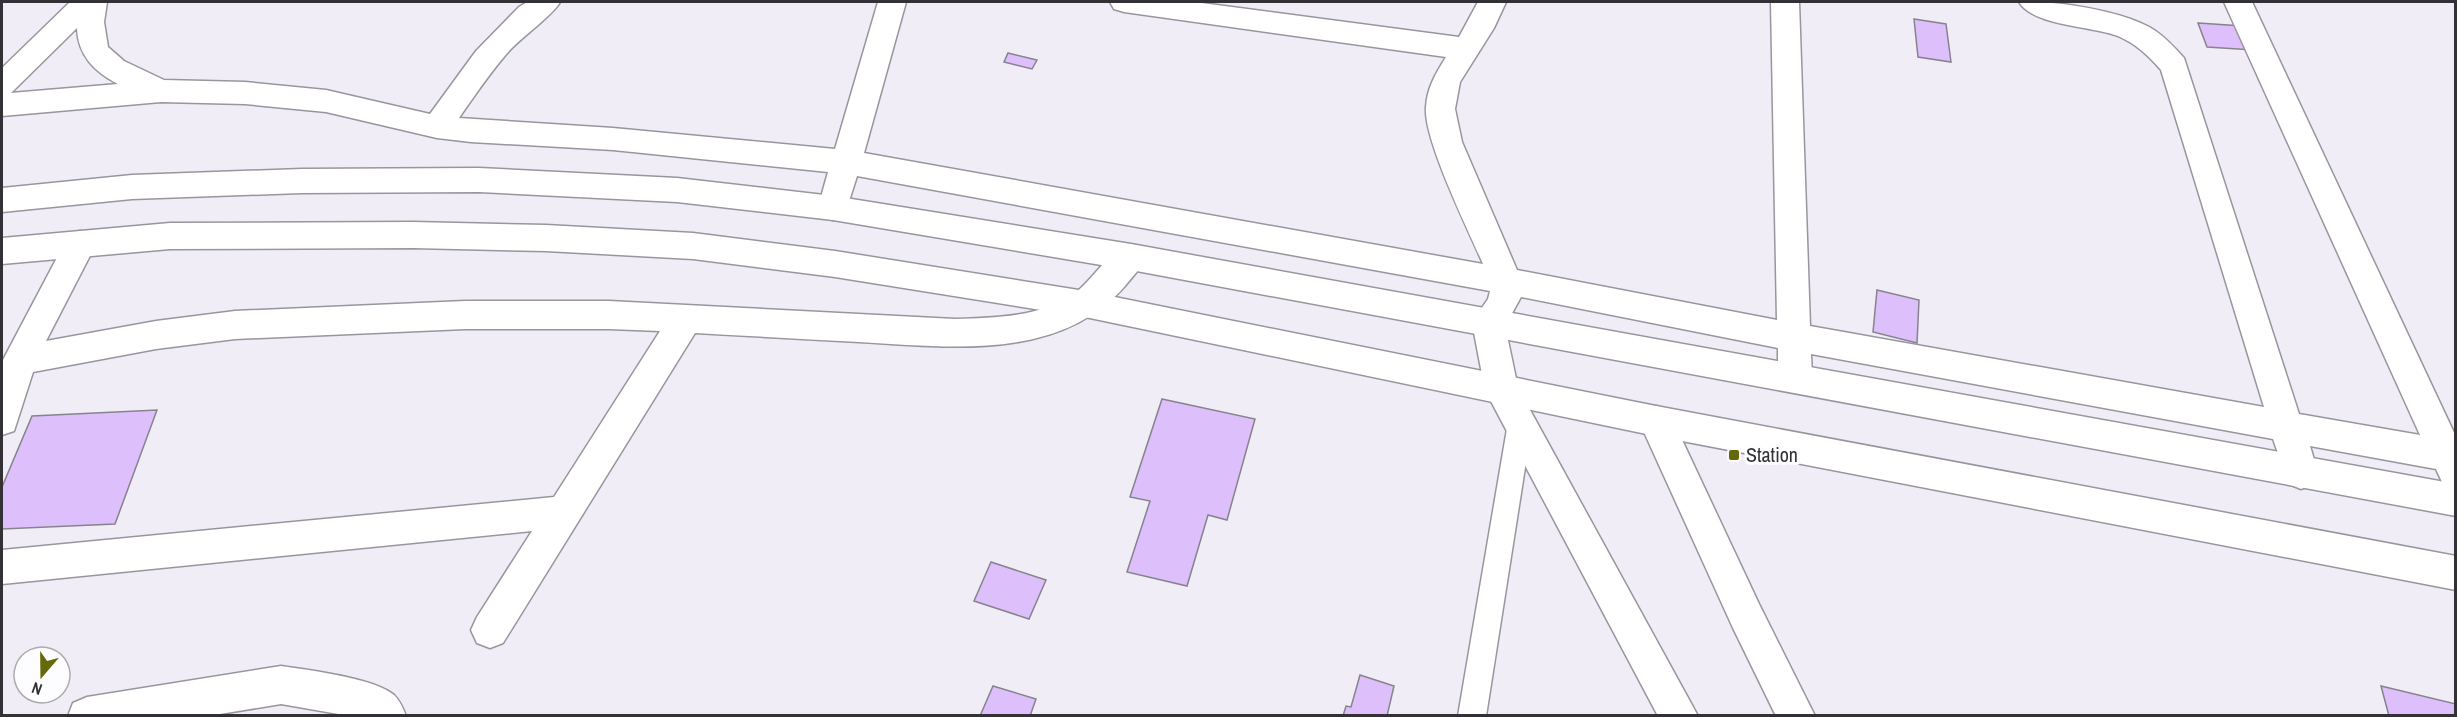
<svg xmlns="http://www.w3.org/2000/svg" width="2457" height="717" font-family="'Archivo Narrow',sans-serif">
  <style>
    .building { fill: #ddbffc; stroke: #87838c; stroke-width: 1.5 }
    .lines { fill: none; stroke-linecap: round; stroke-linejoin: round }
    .service-casing { stroke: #99959e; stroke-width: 3 }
    .minor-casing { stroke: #99959e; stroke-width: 3 }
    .trunk-casing { stroke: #99959e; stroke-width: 3 }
    .service { fill: #fff; fill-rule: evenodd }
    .minor { fill: #fff; fill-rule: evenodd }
    .trunk { fill: #fff; fill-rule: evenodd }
    .poi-dot { fill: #65690a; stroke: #fdfcfe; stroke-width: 2 }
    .labels { text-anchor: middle; stroke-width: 6; stroke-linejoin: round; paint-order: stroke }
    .poi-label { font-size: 20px; fill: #333135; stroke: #fdfcfe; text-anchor: start }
  </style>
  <rect width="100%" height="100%" fill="#f1edf7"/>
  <g class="building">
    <polygon points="1914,19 1946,24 1951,62 1918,57"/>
    <polygon points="2198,23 2243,26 2253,50 2207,47"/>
    <polygon points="1008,53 1037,60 1032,69 1004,62"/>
    <polygon points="1877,290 1919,300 1917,343 1873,332"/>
    <polygon points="1162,399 1255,419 1227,520 1208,515 1187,586 1127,572 1150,501 1130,497"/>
    <polygon points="157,410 115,524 2,529 2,487 32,416"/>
    <polygon points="991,562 1046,580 1029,619 974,601"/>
    <polygon points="1360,675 1394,686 1387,716 1343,716 1346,706 1351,707"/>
    <polygon points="993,686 1036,699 1030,716 980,716"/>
    <polygon points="2381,686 2456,704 2456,716 2389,716"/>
  </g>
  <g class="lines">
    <defs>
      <polygon id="service" points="1520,412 1529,415 1532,423 1486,716 1458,716 1508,423 1511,415"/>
      <g id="minor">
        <path d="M70 2H107L104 22 108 47 124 61 164 80 245 82 326 90 430 114 476 51 519 7 527 2H560C554 14 522 37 510 50 491 71 475 95 459 118L613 128 835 149 878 2H906L864 153 1483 264C1469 231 1423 139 1426 107 1427 88 1436 73 1446 57L1124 12 1114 9 1110 2H1194L1459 37 1478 2H1506L1494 28 1460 82 1455 109 1462 142 1517 270 1777 320 1771 2H1799L1810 326 2264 407 2161 70C2148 55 2136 44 2118 36 2093 26 2033 26 2019 2 2053 0 2125 11 2154 30 2166 38 2175 48 2184 58L2299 414 2420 435 2224 2H2252L2456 437V486L2442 482 2436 469 2310 446 2318 473 2313 484 2301 489 2289 484 2273 439 1811 354 1812 378 1807 388 1795 392 1783 388 1778 378V348L1521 297 1505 326 1518 388 1698 716H1658L1485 390 1472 322 1488 299 1490 291 857 176 844 217 833 220 822 217 818 208 828 172 613 150 471 142 437 138 326 112 245 104 161 102 2 116V68ZM77 28C78 56 95 72 118 84L11 93Z"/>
        <path d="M80 231 91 235 96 244 46 341 156 321 235 311 465 301H609L955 319C994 318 1042 317 1075 293 1091 282 1112 247 1129 245 1133 244 1138 246 1142 248L1147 257C1141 268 1133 276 1125 286 1059 362 949 347 859 342 804 339 749 336 695 333L503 643 490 648 477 643 471 630 477 617 532 531 2 584V550L554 497 660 331 609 329H465L235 339 156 349 33 372 14 431 2 435V366L3 360 69 235Z"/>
        <polygon points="1656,406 1668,410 1759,604 1815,716 1776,716 1733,628 1639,421 1644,410"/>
        <path d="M281 666C308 670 374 678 394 695 400 701 403 708 406 716H350L281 704 208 716H68L73 703 87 697Z"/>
      </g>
      <g id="trunk">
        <polygon points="479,168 677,178 833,196 1131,244 2456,484 2456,516 1131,270 833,220 677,202 479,192 302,193 132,199 2,212 2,188 132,175 302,169"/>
        <polygon points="413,222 546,225 693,233 835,251 1085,291 1656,406 2456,556 2456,590 1656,436 1085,317 835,277 693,259 546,251 413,248 170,249 2,264 2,238 170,223"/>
      </g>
    </defs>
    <use href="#service" class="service-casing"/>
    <use href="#minor" class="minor-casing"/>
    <use href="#trunk" class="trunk-casing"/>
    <use href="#service" class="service"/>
    <use href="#minor" class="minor"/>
    <use href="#trunk" class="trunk"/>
  </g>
  <rect class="poi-dot" x="1728" y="449" width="12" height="12" rx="3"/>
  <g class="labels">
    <g class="poi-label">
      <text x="1746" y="462">Station</text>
    </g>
  </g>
  <rect width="2457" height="717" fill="none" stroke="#333135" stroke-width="6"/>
  <g transform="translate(42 675) rotate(200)"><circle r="28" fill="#fdfcfe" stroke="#acabae" stroke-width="1.5"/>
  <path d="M0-4.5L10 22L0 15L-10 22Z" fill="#65690a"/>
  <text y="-9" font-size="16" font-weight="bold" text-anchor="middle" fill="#333135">N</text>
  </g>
</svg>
